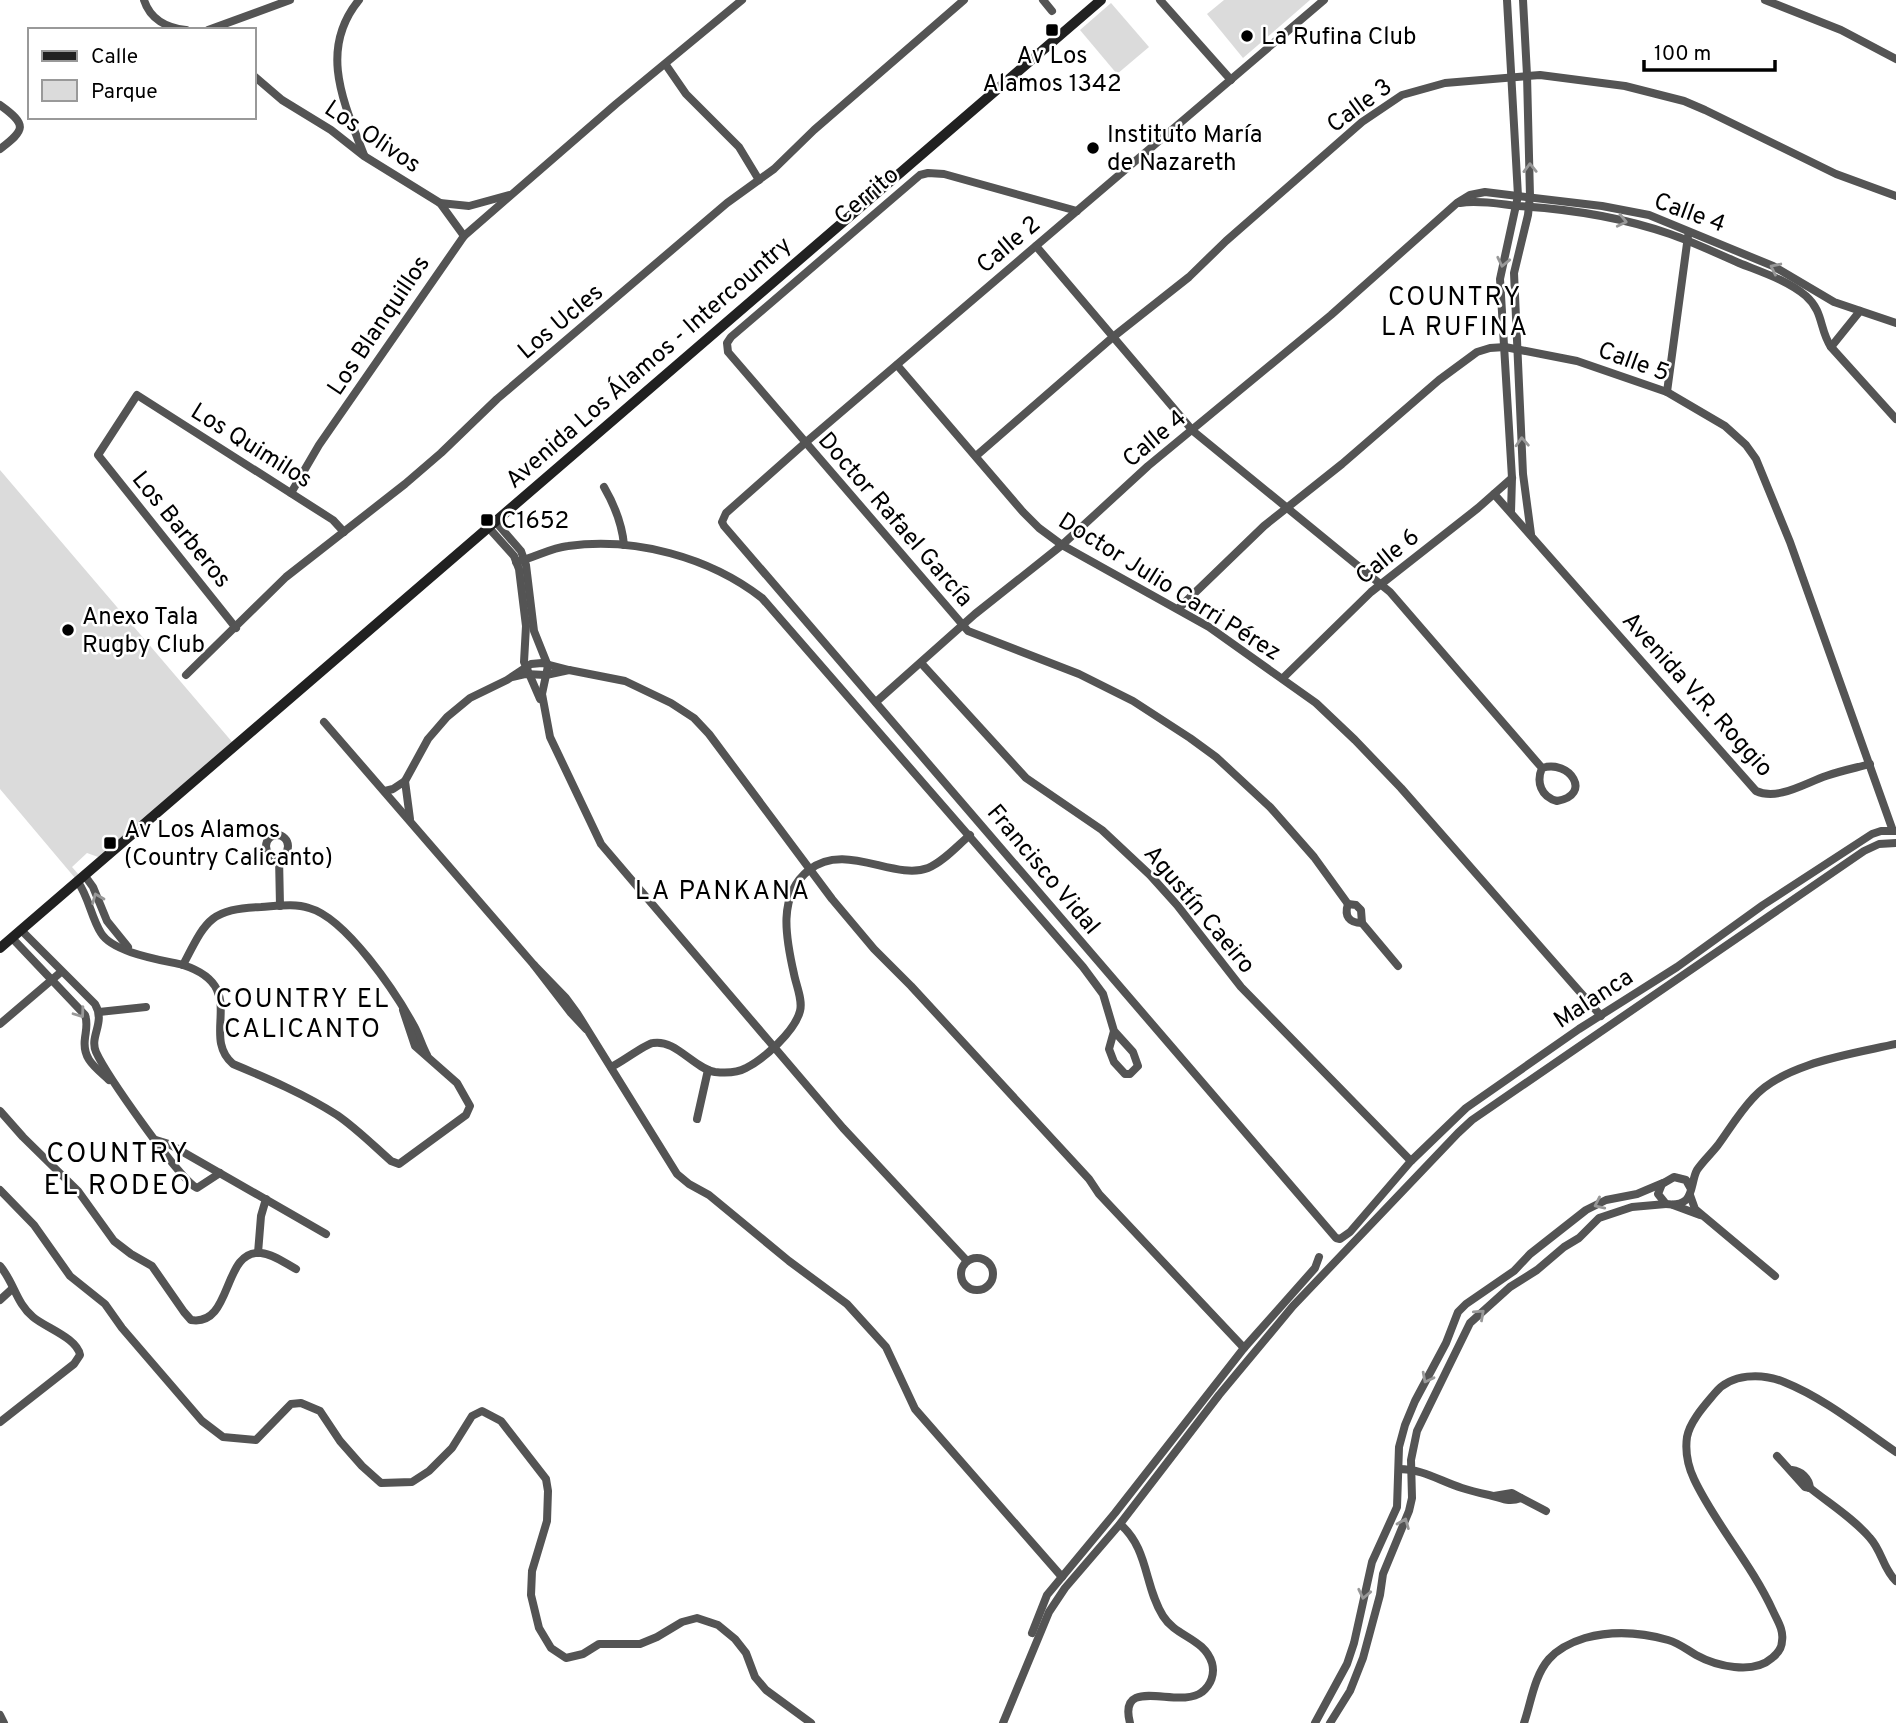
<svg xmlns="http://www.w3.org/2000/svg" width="1896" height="1723" font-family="Overpass,sans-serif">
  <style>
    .green { fill: #dbdbdb }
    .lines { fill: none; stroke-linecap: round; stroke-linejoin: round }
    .minor { stroke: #545454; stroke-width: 8 }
    .secondary { stroke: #212121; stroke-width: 10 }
    .oneway { stroke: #989898 }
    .poi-dot { fill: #000; stroke: #fff; stroke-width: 2.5 }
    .labels { text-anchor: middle; stroke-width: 5; stroke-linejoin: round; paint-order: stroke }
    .poi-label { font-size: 24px; fill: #000; stroke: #fff; text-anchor: start }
    .street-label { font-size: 24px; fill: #000; stroke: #fff }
    .neighbourhood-label { font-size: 26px; letter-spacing: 2px; fill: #000; stroke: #fff }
    .quarter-label { font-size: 28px; letter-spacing: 2px; fill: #000; stroke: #fff }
  </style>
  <rect width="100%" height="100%" fill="#fff"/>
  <g class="green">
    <polygon points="1224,0 1310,0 1243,58 1207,14"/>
    <polygon points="1111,3 1149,47 1117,74 1080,30"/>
    <polygon points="0,470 233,743 101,858 87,853 72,867 79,875 75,878 0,789"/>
  </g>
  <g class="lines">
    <g class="minor">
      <path d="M144 0C150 19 167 28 186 30"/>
      <path d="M359 0C318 50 344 103 364 155"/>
      <polyline points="1043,0 1052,11"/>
      <polyline points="1160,0 1231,80"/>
      <polyline points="1324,0 805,443 726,513 722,522 724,526 1336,1238 1340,1239 1350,1232 1411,1161 1466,1108 1579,1029 1677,967 1763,905 1872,834 1881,831 1896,831"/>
      <polyline points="1507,0 1518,196 1500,279 1512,478 1511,512"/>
      <polyline points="1523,0 1527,75 1530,196 1528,215 1514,273 1523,474 1531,534"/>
      <polyline points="1765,0 1841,30 1896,59"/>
      <polyline points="208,30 290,0"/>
      <polyline points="666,65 686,94 739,147 759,180"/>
      <polyline points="254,76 282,100 331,130 364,156 440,203 464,236"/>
      <path d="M0 105C28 125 25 130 0 149"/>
      <polyline points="440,203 469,206 509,195"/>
      <path d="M1460 203C1479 200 1499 204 1518 206 1569 209 1621 217 1670 234 1693 242 1716 253 1739 263 1761 272 1787 280 1806 296 1824 312 1819 329 1831 347L1896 419"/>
      <polyline points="1077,211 944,174 928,173 920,175 731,337 727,343 728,352 968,631 1079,674 1133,701 1190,738 1216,757 1270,807 1314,857 1348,904"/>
      <path d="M1036 246 1193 431 1390 592 1542 768C1536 782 1541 797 1557 801 1593 795 1570 759 1542 768"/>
      <polyline points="1831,347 1860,311"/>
      <polyline points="897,365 1023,512 1039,528 1062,545 1209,627 1316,703 1355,740 1401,788 1601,1016"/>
      <polyline points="1667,392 1688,236"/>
      <polyline points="976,456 1113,337 1189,277 1226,241 1362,122 1402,95 1445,83 1540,75 1625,86 1684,101 1705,110 1836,174 1896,196"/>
      <path d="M604 487C615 506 622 523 624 545"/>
      <polyline points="291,493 319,445 464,236 616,104 742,0"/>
      <path d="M1494 494 1756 791C1778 801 1805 783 1826 776 1840 771 1855 768 1870 764"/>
      <polyline points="495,521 521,551 526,565 534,631 548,666 542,694 550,737 601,844 843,1128 967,1261"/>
      <polyline points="488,527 514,556 519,569 526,626 524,662 540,699"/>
      <path d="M516 562C534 558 550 548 568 546 635 537 709 557 762 598L1083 967 1103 994 1114 1031 1109 1049 1114 1062 1125 1074H1130L1138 1066 1133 1052 1114 1031"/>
      <polyline points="1178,609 1264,526 1342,464 1439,380 1477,352 1490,348 1505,347 1577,361 1667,392 1725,426 1746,445 1756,459 1790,542 1893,831"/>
      <polyline points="236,628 98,455 137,395 333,520 344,532"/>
      <polyline points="921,663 1026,778 1102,830 1150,875 1177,905 1241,987 1411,1161"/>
      <polyline points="569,670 625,681 671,703 694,718 709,734 832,899 874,949 911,986 1089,1179 1099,1194 1244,1348 1115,1513 1047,1595 1032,1633"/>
      <polyline points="186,675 286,577 405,484 441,453 497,399 727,203 774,169 814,130 964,0"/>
      <polyline points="1283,678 1371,592 1478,508 1512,478"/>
      <polyline points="876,702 975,614 1062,545 1148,466 1331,315 1457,203 1470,195 1485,192 1602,206 1649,215 1773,266 1834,302 1896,323"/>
      <polyline points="324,722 534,965"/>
      <polyline points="405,781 428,739 447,717 470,698 507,680 531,664 542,663 569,670 546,675 525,674 512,677"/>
      <polyline points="385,791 393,789 405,781 410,819"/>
      <circle cx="277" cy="846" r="11"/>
      <polyline points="279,857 280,906"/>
      <polyline points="85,876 93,887 107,921 128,947"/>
      <path d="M78 882C89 898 91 917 101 933 113 953 162 960 183 965 206 921 209 909 261 907 277 906 295 903 309 908 346 918 396 993 414 1026 419 1035 422 1046 427 1055"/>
      <path d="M1348 904 1356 905 1361 910 1362 923C1349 923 1344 916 1348 904Z"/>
      <polyline points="1362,923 1398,966"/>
      <path d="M21 930 95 1004C106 1023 89 1036 96 1052 106 1074 179 1179 197 1188L220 1173"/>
      <path d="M12 938 85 1015C88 1023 86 1030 85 1038 82 1059 95 1067 109 1080"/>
      <path d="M183 965C251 987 199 1035 233 1064 269 1079 304 1094 337 1115 356 1128 374 1146 391 1161L399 1164 466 1115 470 1106 457 1083 415 1046 403 1010"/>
      <polyline points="99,1012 146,1007"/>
      <polyline points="0,1024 61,972"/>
      <polyline points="586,1029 571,1013 534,965 566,998 577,1013 677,1174 689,1184 709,1195 789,1261 847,1304 886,1347 915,1409 1062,1577"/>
      <path d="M611 1067C621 1063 645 1044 653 1043 676 1039 693 1068 715 1072 724 1073 737 1073 746 1068 764 1059 795 1031 800 1011 803 1000 796 985 794 974 786 939 777 895 809 870 845 841 894 881 928 868 943 862 957 846 970 835"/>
      <path d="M0 1111 23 1137 78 1191 114 1241 131 1254 152 1266 184 1312 191 1320C233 1327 222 1249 261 1253 273 1254 285 1263 296 1269"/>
      <polyline points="697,1119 708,1070"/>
      <polyline points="156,1140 169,1144 326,1234"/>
      <path d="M1691 1189 1686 1180 1674 1177 1662 1184 1658 1194 1666 1204C1673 1205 1680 1205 1686 1200 1693 1193 1692 1179 1697 1170 1703 1161 1711 1154 1718 1145 1729 1130 1739 1113 1753 1098 1784 1063 1852 1054 1896 1044"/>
      <polyline points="0,1190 34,1225 70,1276 105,1304 122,1328 202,1421 223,1437 256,1440 291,1404 301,1403 320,1411 340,1441 362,1466 381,1483 412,1482 429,1471 452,1448 472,1416 482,1411 501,1421 546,1479 548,1491 547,1521 532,1571 531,1595 539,1628 551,1648 566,1658 583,1654 599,1644 640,1644 657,1637 682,1622 697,1618 718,1625 735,1639 746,1653 755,1677 766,1690 811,1723"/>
      <polyline points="1690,1195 1695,1209 1775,1276"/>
      <polyline points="1673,1205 1700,1215"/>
      <polyline points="258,1253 261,1216 266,1199"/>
      <circle cx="977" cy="1274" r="16"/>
      <path d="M0 1266C14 1282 16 1303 33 1317 46 1328 77 1338 80 1355L74 1364 0 1422"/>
      <polyline points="0,1300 12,1289"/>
      <polyline points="1244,1348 1315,1268 1319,1257"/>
      <path d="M1777 1456 1805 1487 1810 1488C1830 1504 1854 1519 1870 1538 1882 1551 1883 1569 1896 1581"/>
      <path d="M1399 1469C1423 1469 1440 1481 1462 1488 1471 1491 1480 1493 1489 1495 1502 1498 1508 1503 1521 1498L1512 1493 1494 1496"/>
      <path d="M1792 1470C1801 1471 1809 1478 1810 1488"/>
      <polyline points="1521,1498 1546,1511"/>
      <path d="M1120 1524C1149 1549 1144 1586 1163 1616 1176 1637 1204 1638 1212 1663 1215 1674 1211 1685 1202 1692 1180 1710 1117 1674 1130 1723"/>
      <polyline points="0,1715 4,1723"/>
      <polyline points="1003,1723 1049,1612 1065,1588 1120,1524 1219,1395 1293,1306 1458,1133 1472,1120 1864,851 1879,844 1896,843"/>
      <polyline points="1315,1723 1347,1664 1354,1643 1372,1562 1397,1507 1399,1447 1405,1425 1415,1401 1446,1343 1458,1312 1466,1304 1514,1271 1530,1254 1586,1210 1606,1200 1637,1194 1663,1183"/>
      <polyline points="1330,1723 1350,1691 1363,1658 1380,1595 1383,1574 1409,1511 1412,1498 1411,1460 1417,1431 1470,1323 1510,1287 1537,1270 1564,1247 1579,1238 1599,1218 1632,1207 1666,1204"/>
      <path d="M1524 1723C1531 1703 1534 1676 1549 1659 1558 1649 1572 1642 1585 1638 1614 1630 1640 1632 1668 1640 1679 1643 1687 1650 1696 1655 1716 1666 1753 1675 1772 1658 1777 1654 1782 1648 1782 1641 1784 1630 1777 1620 1773 1611 1751 1563 1715 1524 1694 1479 1688 1466 1685 1451 1687 1437 1690 1421 1705 1405 1715 1393 1731 1373 1762 1373 1784 1382 1824 1398 1861 1428 1896 1452"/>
    </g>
    <polyline class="secondary" points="0,948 1101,0"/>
  </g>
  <defs><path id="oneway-chevron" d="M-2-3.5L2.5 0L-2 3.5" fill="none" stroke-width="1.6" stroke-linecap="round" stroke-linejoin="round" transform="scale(1.75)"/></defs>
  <g class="oneway">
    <use href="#oneway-chevron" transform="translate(1530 168) rotate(-91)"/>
    <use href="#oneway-chevron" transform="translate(1622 221) rotate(13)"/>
    <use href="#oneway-chevron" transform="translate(1503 262) rotate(102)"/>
    <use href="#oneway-chevron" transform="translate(1775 268) rotate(-154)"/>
    <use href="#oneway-chevron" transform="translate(1522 442) rotate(-93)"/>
    <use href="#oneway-chevron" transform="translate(97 898) rotate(-112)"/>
    <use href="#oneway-chevron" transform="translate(80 1013) rotate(54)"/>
    <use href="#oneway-chevron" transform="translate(1599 1204) rotate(155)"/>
    <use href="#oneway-chevron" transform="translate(1480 1314) rotate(-42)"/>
    <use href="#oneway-chevron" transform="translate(1427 1378) rotate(117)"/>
    <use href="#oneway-chevron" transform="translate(1404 1523) rotate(-68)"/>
    <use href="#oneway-chevron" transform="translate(1364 1594) rotate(102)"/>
  </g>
  <g class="poi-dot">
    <rect x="1045" y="23" width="14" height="14" rx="3.5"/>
    <circle cx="1247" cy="36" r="7"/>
    <circle cx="1093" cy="148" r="7"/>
    <rect x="480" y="513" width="14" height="14" rx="3.5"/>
    <circle cx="68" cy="630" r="7"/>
    <rect x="103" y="836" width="14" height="14" rx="3.5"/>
  </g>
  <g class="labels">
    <g class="poi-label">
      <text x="1261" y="44">La Rufina Club</text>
      <text x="1052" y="63" text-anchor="middle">Av Los<tspan x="1052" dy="28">Alamos 1342</tspan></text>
      <text x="1107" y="142">Instituto María<tspan x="1107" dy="28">de Nazareth</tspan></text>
      <text x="501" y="528">C1652</text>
      <text x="82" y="624">Anexo Tala<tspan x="82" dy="28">Rugby Club</tspan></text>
      <text x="124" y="837">Av Los Alamos<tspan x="124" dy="28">(Country Calicanto)</tspan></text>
    </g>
    <g class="street-label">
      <text transform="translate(1359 105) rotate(-36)" y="8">Calle 3</text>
      <text transform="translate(373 136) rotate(34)" y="8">Los Olivos</text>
      <text transform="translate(866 195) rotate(-40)" y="8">Cerrito</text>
      <text transform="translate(1690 212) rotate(20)" y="8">Calle 4</text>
      <text transform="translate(1008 244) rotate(-40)" y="8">Calle 2</text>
      <text transform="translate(560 321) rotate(-40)" y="8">Los Ucles</text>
      <text transform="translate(378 325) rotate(-56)" y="8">Los Blanquillos</text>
      <text transform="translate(1634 361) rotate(20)" y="8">Calle 5</text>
      <text transform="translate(648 362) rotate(-41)" y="8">Avenida Los Álamos - Intercountry</text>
      <text transform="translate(1154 438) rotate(-40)" y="8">Calle 4</text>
      <text transform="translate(252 445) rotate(32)" y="8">Los Quimilos</text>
      <text transform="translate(896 519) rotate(49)" y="8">Doctor Rafael García</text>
      <text transform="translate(182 529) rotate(51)" y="8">Los Barberos</text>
      <text transform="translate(1387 556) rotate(-39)" y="8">Calle 6</text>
      <text transform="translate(1170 586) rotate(32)" y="8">Doctor Julio Carri Pérez</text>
      <text transform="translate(1698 694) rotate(48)" y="8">Avenida V.R. Roggio</text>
      <text transform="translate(1044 869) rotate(50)" y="8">Francisco Vidal</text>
      <text transform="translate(1200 909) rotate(50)" y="8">Agustín Caeiro</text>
      <text transform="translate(1593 998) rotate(-33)" y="8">Malanca</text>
    </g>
    <g class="neighbourhood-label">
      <text x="1455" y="305">COUNTRY<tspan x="1455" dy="30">LA RUFINA</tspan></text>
      <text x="723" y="899">LA PANKANA</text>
      <text x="303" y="1007">COUNTRY EL<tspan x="303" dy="30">CALICANTO</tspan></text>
    </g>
    <g class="quarter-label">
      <text x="118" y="1162">COUNTRY<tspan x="118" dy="32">EL RODEO</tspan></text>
    </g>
  </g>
  <rect x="28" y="28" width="228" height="91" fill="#ffffff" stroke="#999999" stroke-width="2"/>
  <rect x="42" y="51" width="35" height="10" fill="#212121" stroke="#999999" stroke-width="2"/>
  <text x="91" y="63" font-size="21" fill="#000000">Calle</text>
  <rect x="42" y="80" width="35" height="21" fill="#dbdbdb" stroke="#999999" stroke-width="2"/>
  <text x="91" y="98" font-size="21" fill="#000000">Parque</text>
  <path d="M1644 60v10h131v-10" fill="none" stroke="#000000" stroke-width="3.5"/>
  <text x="1654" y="60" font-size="21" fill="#000000" stroke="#ffffff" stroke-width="5" paint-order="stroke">100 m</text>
</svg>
